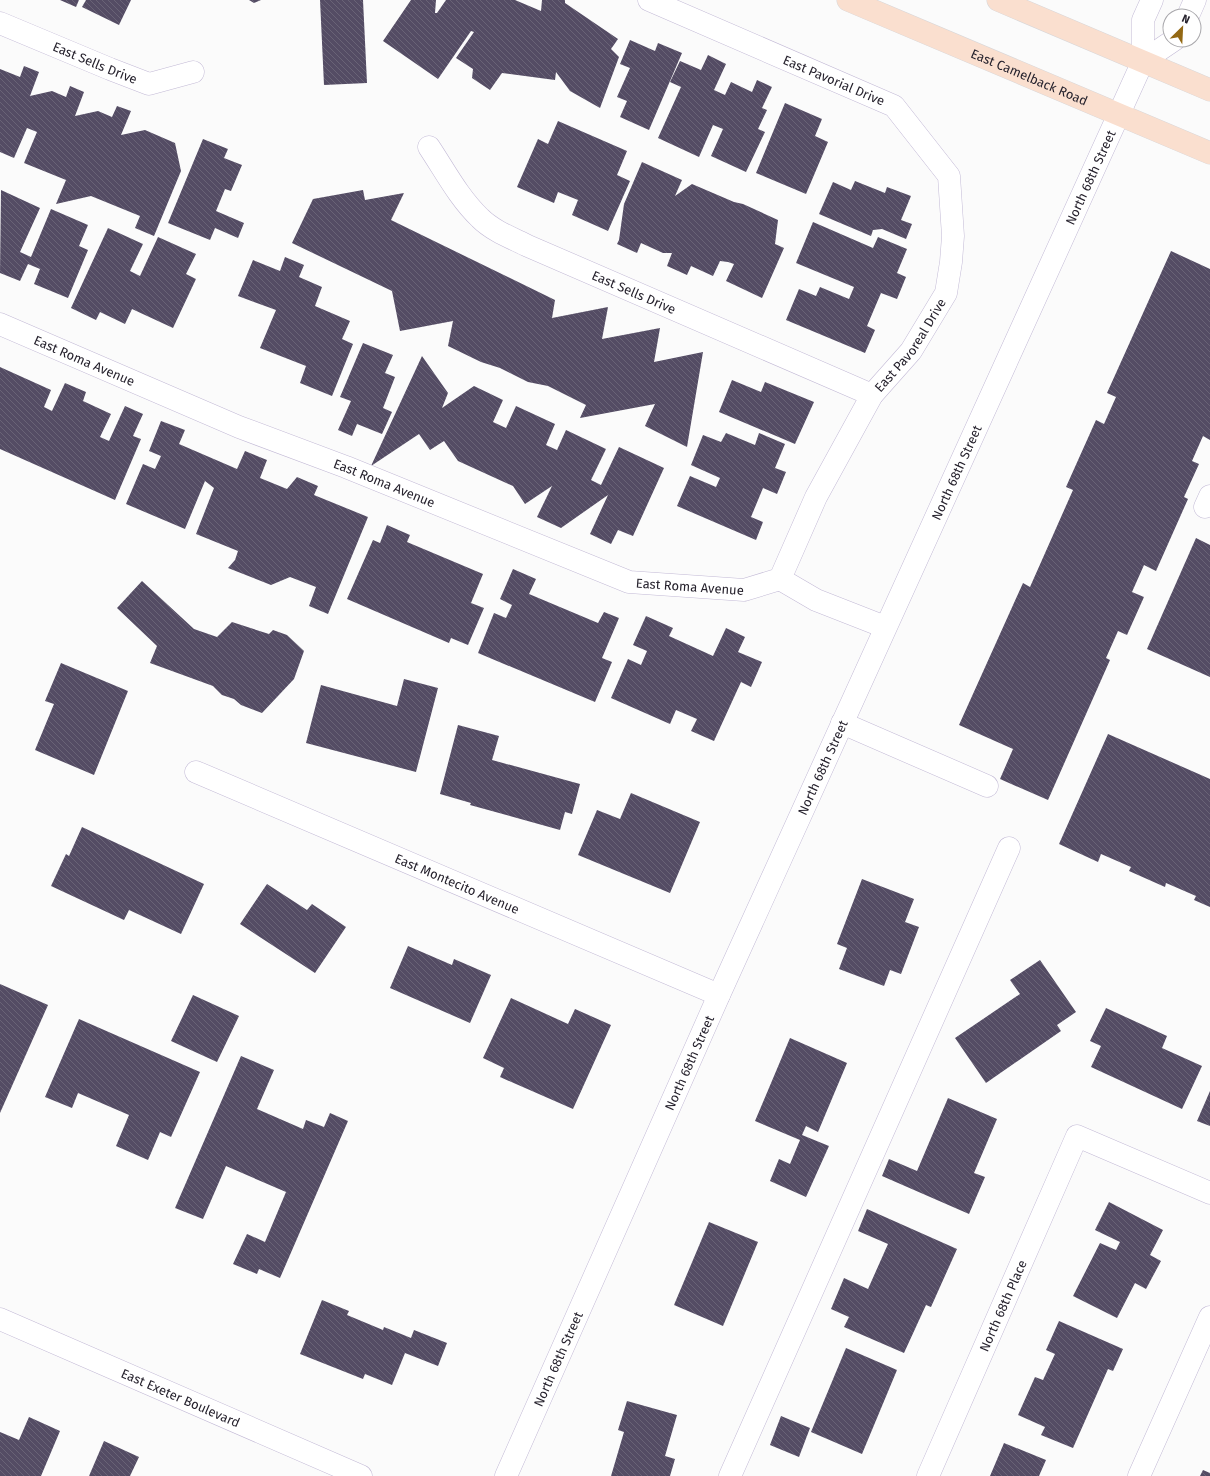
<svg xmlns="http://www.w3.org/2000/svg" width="1210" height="1476" font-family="'Fira Sans',sans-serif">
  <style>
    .building { fill: url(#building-back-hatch) }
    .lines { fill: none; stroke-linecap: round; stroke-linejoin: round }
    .minor-casing { stroke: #c3bad6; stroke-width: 23 }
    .major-casing { stroke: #d8d7d9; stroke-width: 23 }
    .minor { stroke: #fff; stroke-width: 22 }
    .major { stroke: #fadfcf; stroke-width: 22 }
    .labels { text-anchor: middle; stroke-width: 4; stroke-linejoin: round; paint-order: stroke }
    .street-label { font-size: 13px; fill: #26222d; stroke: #fff }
  </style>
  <defs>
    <pattern id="building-back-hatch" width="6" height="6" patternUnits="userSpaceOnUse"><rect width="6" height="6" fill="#544c64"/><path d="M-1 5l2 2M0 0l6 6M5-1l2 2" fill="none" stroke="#696376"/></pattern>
  </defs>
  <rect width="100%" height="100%" fill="#fbfbfb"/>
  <g class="building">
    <polygon points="60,0 79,0 76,7"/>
    <polygon points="86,0 131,0 119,25 82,7"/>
    <polygon points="249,0 261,0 254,3"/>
    <polygon points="320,0 363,0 367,83 324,85"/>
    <polygon points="411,0 436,0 435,13 437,13 446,0 515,0 541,11 542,0 565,0 565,3 618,39 611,49 619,57 600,108 570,91 556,72 555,80 502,73 490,90 472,78 473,69 456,58 474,32 471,31 438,79 383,41"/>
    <polygon points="630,40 655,51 658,43 682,53 649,130 620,117 627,101 617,97 630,68 620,64"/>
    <polygon points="708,55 726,64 714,90 725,95 731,82 752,92 757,80 772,87 762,108 767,110 758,129 765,132 746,172 711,156 723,129 713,125 699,157 658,138 681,87 670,82 680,61 701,70"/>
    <polygon points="24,66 39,72 30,96 52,91 66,97 70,86 84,92 75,116 98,111 112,117 117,106 131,111 121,135 145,130 175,143 181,171 154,236 135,228 140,216 91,196 56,204 66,180 24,163 37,132 27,128 14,158 0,152 0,69 20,77"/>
    <polygon points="785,103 822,119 815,136 828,142 806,194 756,173"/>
    <polygon points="558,121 627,151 617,175 630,181 608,231 572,215 578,200 558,192 554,203 517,187 538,139 548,144"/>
    <polygon points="203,139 228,149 224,158 242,165 231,191 225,189 216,211 244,223 238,238 215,228 210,240 168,223"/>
    <polygon points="642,162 682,180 675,196 692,184 734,202 743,204 778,220 775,244 784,248 762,298 726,281 734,264 728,262 720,261 713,276 691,266 687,275 667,266 672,253 663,253 641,243 637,253 617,244 619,240 624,204"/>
    <polygon points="855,181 885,193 887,187 911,196 901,220 912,224 906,239 882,229 873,230 871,236 819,214 833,182 851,190"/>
    <polygon points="1,190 40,208 20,252 31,257 51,209 88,225 79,246 88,250 68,298 34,284 40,269 28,264 20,281 0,273"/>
    <polygon points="363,190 365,200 404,193 391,220 555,300 552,318 608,307 602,339 660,328 654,362 703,352 687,447 645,426 655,404 580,418 586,405 548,386 528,382 500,368 481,362 448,346 453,321 400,331 392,291 292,243 313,199"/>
    <polygon points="813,222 873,248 878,237 907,249 897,273 906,277 897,299 881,293 867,326 875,330 865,353 786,320 799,289 816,296 820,287 849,299 854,287 796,263"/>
    <polygon points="108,228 143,244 130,271 140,276 158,237 196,254 186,274 196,279 173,328 132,309 125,324 100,312 96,320 71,308"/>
    <polygon points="1171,251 1210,269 1210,440 1203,436 1192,461 1199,464 1184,497 1188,499 1156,571 1144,565 1132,592 1144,597 1127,635 1118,631 1106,658 1110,660 1048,800 1000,779 1013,749 959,725 1023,583 1030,587 1073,490 1066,487 1096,420 1104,424 1116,397 1107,393"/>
    <polygon points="285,257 304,265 299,277 322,287 315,306 350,321 342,339 353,344 332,396 300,383 306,366 260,348 276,310 238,296 253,260 280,271"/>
    <polygon points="363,343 393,355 385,373 395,377 383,408 392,412 382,434 357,424 352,436 338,430 351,401 340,397"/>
    <polygon points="422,356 448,393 442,408 474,386 503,400 493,422 506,428 516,406 555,424 546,445 557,450 566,430 606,449 591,480 601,485 619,447 664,468 633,536 618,530 611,544 590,534 608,495 561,528 537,517 552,486 525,504 513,486 458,461 444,441 430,450 419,434 371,466"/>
    <polygon points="0,367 51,390 44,407 52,411 65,383 86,392 83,401 111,414 100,437 109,441 125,406 143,414 133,436 141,439 115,500 0,449"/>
    <polygon points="732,380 761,392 765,382 814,402 795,444 719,412"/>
    <polygon points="161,421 185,430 179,444 237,469 245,451 267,460 260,478 287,489 297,477 318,486 314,495 368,517 328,614 309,606 316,587 290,577 271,585 228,568 235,560 238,551 196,534 214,488 205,481 185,529 126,504 143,464 155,469 161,456 149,451"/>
    <polygon points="726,433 755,445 759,433 785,444 775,468 786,472 777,494 763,488 751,517 763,522 756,540 677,506 690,476 716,487 720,478 691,465 703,435 721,442"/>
    <polygon points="387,525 410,535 407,542 483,574 471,603 484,608 468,645 451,638 449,643 347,599 373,540 380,543"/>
    <polygon points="1196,538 1210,545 1210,677 1147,649"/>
    <polygon points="513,569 536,579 529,594 598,623 604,612 619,618 602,658 612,662 595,702 478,653 494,613 506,618 512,605 500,599"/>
    <polygon points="142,581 194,629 217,637 232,622 269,634 273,630 287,635 304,651 294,679 262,713 241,705 234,699 222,695 213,686 150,663 157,646 117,608"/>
    <polygon points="646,616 673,628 669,636 713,656 726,628 745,637 738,652 762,662 751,687 741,682 714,741 691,731 697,719 676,710 670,724 611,698 628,659 641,665 647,651 633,645"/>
    <polygon points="61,663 128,691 94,775 35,750 54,704 45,701"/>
    <polygon points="404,679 438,688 416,772 306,743 321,685 397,706"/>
    <polygon points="458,725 499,736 492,760 580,784 572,814 565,812 560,830 470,805 471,803 440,794"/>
    <polygon points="1108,734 1210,779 1210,907 1194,900 1196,896 1166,883 1165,887 1129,871 1131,867 1101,854 1098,862 1059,844"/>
    <polygon points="631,793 700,822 670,893 578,855 597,810 620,819"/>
    <polygon points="82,827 204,884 181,934 129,910 124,920 51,886 66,854 69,856"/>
    <polygon points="862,879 914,899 905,922 919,927 901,974 890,970 884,986 839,969 847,948 837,944"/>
    <polygon points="267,884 307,910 312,904 346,927 315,973 240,924"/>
    <polygon points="408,946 452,965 454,959 491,975 470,1023 390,988"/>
    <polygon points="1040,960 1076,1012 1057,1025 1061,1031 986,1083 955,1038 1020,994 1010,980"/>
    <polygon points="0,984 48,1005 0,1113"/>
    <polygon points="193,995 239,1016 217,1062 171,1041"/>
    <polygon points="511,998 568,1024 575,1009 611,1025 573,1109 500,1077 504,1068 483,1058"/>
    <polygon points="1106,1008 1167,1036 1162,1048 1202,1066 1182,1109 1091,1067 1101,1046 1090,1041"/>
    <polygon points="79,1019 200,1072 171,1137 160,1132 148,1160 116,1146 129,1115 78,1093 72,1108 45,1097"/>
    <polygon points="790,1038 847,1063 818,1132 806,1126 802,1135 829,1146 806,1197 770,1181 779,1159 790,1164 800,1140 755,1121"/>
    <polygon points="241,1056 274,1070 257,1109 303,1129 306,1120 324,1127 330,1113 348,1121 280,1278 259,1269 257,1274 233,1264 247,1234 265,1242 286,1192 226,1166 203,1219 175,1208"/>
    <polygon points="1210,1091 1210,1126 1197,1121"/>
    <polygon points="948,1098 997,1119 974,1173 985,1177 969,1214 882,1176 889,1159 917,1171"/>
    <polygon points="1109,1202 1163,1230 1150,1255 1161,1261 1146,1289 1135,1283 1117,1318 1073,1296 1100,1243 1116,1250 1120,1242 1095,1230"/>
    <polygon points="867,1209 957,1249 931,1307 926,1305 904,1353 844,1327 849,1317 831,1309 844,1278 868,1289 888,1244 858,1231"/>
    <polygon points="709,1222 758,1242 723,1326 674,1305"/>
    <polygon points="322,1300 349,1311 347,1315 383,1330 384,1327 411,1338 414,1330 447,1343 438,1366 405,1353 392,1385 365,1374 363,1379 300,1354"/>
    <polygon points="1059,1321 1123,1349 1113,1371 1108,1369 1073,1448 1041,1435 1045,1427 1018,1415 1035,1377 1043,1380 1055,1354 1046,1350"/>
    <polygon points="846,1348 897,1370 862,1454 811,1432"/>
    <polygon points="627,1401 677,1415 665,1456 675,1459 670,1476 611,1476 624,1432 618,1430"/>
    <polygon points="781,1416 810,1428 799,1457 770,1445"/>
    <polygon points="29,1417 60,1431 41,1476 0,1476 0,1432 19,1440"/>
    <polygon points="104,1441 139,1457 130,1476 89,1476"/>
    <polygon points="1004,1443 1046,1460 1039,1476 990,1476"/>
    <polygon points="1203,1470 1210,1473 1210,1476 1200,1476"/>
  </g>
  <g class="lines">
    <defs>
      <g id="minor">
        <polyline points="1188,16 1195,0"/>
        <path id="s1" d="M0 23 110 69 149 84 193 72"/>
        <polyline points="1143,61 1174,40"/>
        <path id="s2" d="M429 147C445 171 459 198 480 218 493 231 512 238 528 246L872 395"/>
        <path id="s3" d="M0 324 239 427 346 467 629 582 744 590 780 579 816 497 872 395 911 351 946 293 951 262 953 236 949 176 894 106 649 0"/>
        <polyline points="1205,507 1210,496"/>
        <polyline points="780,579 816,600 885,627"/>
        <polyline points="842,723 987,786"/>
        <path id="s4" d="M196 772 719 995"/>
        <path id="s5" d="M0 1319 361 1476"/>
        <path id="s6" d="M506 1476 719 995 1143 61V20L1152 0"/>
        <polyline points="730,1476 1009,848"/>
        <path id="s7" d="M928 1476 1077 1136 1210 1193"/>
        <polyline points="1139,1476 1210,1317"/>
      </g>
      <g id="major">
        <path id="s8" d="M848 0 1210 153"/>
        <polyline points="998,0 1210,90"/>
      </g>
    </defs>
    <use href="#minor" class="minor-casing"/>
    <use href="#major" class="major-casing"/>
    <use href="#minor" class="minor"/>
    <use href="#major" class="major"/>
  </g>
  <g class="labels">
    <g class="street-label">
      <text dy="5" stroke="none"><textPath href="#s1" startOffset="103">East Sells Drive</textPath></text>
      <text dy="5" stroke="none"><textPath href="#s8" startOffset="197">East Camelback Road</textPath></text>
      <text transform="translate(834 80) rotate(23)" y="5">East Pavorial Drive</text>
      <text dy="5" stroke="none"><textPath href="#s6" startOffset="1424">North 68th Street</textPath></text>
      <text dy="5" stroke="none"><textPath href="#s2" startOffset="259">East Sells Drive</textPath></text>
      <text dy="5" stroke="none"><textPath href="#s3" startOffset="1102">East Pavoreal Drive</textPath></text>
      <text dy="5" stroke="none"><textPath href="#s3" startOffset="92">East Roma Avenue</textPath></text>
      <text dy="5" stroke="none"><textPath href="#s6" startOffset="1100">North 68th Street</textPath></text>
      <text dy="5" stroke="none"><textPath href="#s3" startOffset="416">East Roma Avenue</textPath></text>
      <text dy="5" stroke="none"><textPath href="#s3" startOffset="741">East Roma Avenue</textPath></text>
      <text dy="5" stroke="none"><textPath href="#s6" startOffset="776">North 68th Street</textPath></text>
      <text dy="5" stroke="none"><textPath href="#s4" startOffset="284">East Montecito Avenue</textPath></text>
      <text dy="5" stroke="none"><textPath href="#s6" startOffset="452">North 68th Street</textPath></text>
      <text dy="5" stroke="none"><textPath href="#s7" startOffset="186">North 68th Place</textPath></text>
      <text dy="5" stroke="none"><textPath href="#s6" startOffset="128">North 68th Street</textPath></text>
      <text dy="5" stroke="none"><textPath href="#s5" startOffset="197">East Exeter Boulevard</textPath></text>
    </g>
  </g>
  <g transform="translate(1182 28) rotate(24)"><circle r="19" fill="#ffffff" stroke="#a8a7ab"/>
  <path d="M0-3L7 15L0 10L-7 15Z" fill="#936813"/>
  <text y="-6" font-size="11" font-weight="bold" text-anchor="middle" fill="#26222d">N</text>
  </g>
</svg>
